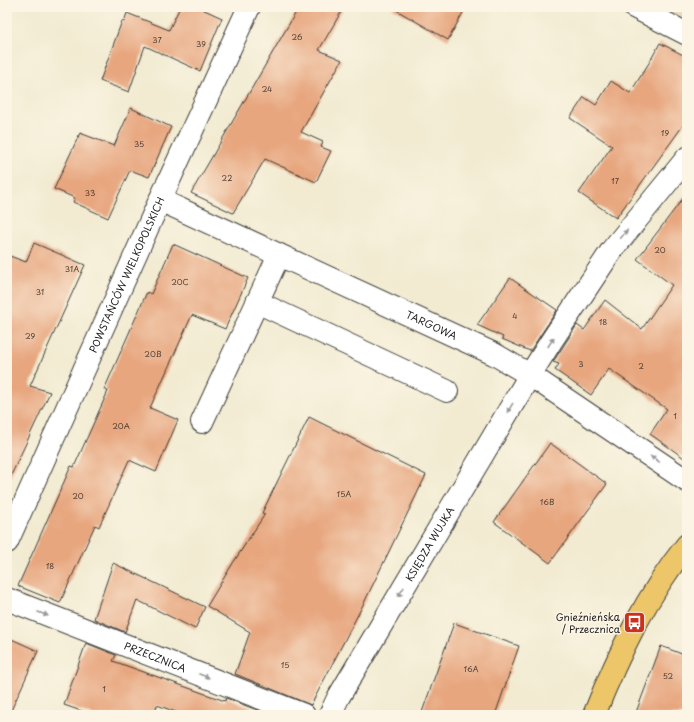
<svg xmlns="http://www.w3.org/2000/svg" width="694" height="722" font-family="'Playpen Sans',sans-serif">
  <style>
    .built { fill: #e8d9ba }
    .building { fill: #e7a67e }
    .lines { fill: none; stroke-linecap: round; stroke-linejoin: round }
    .minor-casing { stroke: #3c3b37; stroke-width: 24 }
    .major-casing { stroke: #3c3b37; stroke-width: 24 }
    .minor { stroke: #fff; stroke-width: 22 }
    .major { stroke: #ecc669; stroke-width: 22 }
    .oneway { fill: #999 }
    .labels { text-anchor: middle; stroke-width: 3; stroke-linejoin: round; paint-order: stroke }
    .number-label { font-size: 8px; fill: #4f3e34 }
    .street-label { font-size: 10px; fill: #1c1c1c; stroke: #fcf5e5 }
    .poi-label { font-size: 10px; fill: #1c1c1c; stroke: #fcf5e5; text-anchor: end }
  </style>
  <rect width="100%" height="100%" fill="#fcf5e5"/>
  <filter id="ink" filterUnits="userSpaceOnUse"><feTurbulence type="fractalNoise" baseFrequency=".025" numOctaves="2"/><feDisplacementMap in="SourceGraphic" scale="8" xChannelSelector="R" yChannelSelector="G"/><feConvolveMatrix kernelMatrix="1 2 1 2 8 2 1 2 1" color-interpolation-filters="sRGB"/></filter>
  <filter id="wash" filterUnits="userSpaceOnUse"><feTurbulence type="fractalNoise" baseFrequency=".012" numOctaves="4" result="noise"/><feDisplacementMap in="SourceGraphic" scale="16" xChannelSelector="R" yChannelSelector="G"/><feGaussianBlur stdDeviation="0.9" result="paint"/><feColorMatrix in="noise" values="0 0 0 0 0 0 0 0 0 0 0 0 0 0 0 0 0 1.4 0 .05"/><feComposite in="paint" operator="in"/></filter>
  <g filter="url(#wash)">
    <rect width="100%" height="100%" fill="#f2ebd2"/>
    <polygon class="built" points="657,7 687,7 687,22"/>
    <g id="blocks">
      <g class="building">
        <polygon points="180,7 198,7 222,18 200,71 145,46 129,92 100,81 122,21 124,22 127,13 169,30"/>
        <polygon points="299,7 344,7 319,50 342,60 301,132 323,142 321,147 331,151 316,182 265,159 233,213 191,193"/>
        <polygon points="391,7 466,7 448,40"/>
        <polygon points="660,43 687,57 687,120 616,218 579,193 612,146 570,118 584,97 596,105 611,81 630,93 649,63"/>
        <polygon points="131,108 171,127 149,177 130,170 108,218 73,202 75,198 54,189 80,133 114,146"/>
        <polygon points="687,193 687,460 650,434 667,409 609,369 591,395 555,370 559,364 553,362 577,325 584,330 605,300 642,329 672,285 637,259"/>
        <polygon points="34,243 85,265 30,386 50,392 7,484 7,255 26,262"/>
        <polygon points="173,244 248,278 225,329 192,315 150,408 178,420 156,472 129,460 99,527 95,525 60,603 18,586 71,466 74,467 108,391 104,390 147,292 151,294"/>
        <polygon points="510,278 557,310 530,351 502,339 503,337 477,325"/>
        <polygon points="309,417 426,475 364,603 311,705 235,674 250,632 207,606 233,563 265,514 262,513"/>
        <polygon points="550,443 607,484 550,563 494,522"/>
        <polygon points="113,563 205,607 195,629 137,600 125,632 94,619"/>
        <polygon points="454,623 519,646 495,715 421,715"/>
        <polygon points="7,637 38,651 9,715 7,715"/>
        <polygon points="86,643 116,655 113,661 225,701 226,698 270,715 184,715 157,705 154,715 93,715 64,705"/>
        <polygon points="661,646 687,656 687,715 635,715"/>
      </g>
    </g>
  </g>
  <g filter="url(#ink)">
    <use href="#blocks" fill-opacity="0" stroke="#3c3b37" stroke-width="1"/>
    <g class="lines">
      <defs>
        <g id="minor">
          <polyline points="634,7 687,34"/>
          <path id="s1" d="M160 200 494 354 530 375 687 481"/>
          <polyline points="257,302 447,391"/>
          <polyline points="202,422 279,255"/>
          <path id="s2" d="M7 542 160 200 249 7"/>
          <path id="s3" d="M7 599 304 715"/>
          <path id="s4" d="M330 715 338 698 530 375 552 340 612 250 687 158"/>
        </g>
        <path id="major" d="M594 715C618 655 646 596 687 545"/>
      </defs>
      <use href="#minor" class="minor-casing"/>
      <use href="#major" class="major-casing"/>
      <use href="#minor" class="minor"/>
      <use href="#major" class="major"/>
    </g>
    <defs><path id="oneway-solid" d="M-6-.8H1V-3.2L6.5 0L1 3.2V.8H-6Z"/></defs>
    <g class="oneway">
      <use href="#oneway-solid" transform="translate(624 234) rotate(-51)"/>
      <use href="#oneway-solid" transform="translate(551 342) rotate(-57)"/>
      <use href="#oneway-solid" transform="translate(510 408) rotate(120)"/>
      <use href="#oneway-solid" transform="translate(655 459) rotate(-146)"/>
      <use href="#oneway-solid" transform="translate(401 592) rotate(121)"/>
      <use href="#oneway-solid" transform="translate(43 614) rotate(21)"/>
      <use href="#oneway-solid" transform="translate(204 676) rotate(21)"/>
    </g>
  </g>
  <defs>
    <symbol id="bus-square" viewBox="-11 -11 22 22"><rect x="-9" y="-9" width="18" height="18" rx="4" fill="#c8321e" stroke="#fcf5e5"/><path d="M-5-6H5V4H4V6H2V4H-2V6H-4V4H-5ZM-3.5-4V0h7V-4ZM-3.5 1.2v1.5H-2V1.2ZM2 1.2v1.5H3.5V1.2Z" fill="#fff"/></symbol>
  </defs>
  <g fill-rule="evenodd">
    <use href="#bus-square" x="622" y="610" width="25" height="25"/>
  </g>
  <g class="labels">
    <g class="number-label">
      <text x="297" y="40">26</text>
      <text x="157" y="43">37</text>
      <text x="201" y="47">39</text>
      <text x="267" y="92">24</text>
      <text x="665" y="136">19</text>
      <text x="139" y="147">35</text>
      <text x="227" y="181">22</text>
      <text x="615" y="184">17</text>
      <text x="90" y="196">33</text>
      <text x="660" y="253">20</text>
      <text x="72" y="272">31A</text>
      <text x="180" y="285">20C</text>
      <text x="40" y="295">31</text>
      <text x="515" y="319">4</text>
      <text x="603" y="325">18</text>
      <text x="30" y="339">29</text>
      <text x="153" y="357">20B</text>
      <text x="581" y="367">3</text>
      <text x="641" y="369">2</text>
      <text x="675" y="419">1</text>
      <text x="121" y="429">20A</text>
      <text x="344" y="497">15A</text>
      <text x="78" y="499">20</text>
      <text x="547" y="505">16B</text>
      <text x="50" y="569">18</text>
      <text x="285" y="668">15</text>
      <text x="471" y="672">16A</text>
      <text x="668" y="679">52</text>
      <text x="104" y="692">1</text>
    </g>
    <g class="street-label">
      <text dy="4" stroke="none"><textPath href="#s2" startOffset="293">POWSTAŃCÓW WIELKOPOLSKICH</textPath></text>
      <text dy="4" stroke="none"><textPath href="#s1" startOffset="299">TARGOWA</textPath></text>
      <text dy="4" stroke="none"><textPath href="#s4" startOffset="198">KSIĘDZA WUJKA</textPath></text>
      <text dy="4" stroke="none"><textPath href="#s3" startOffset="159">PRZECZNICA</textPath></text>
    </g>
    <g class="poi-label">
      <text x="620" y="621">Gnieźnieńska<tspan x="620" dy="12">/ Przecznica</tspan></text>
    </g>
  </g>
  <rect width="694" height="722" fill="none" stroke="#fcf5e5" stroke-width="24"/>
</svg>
